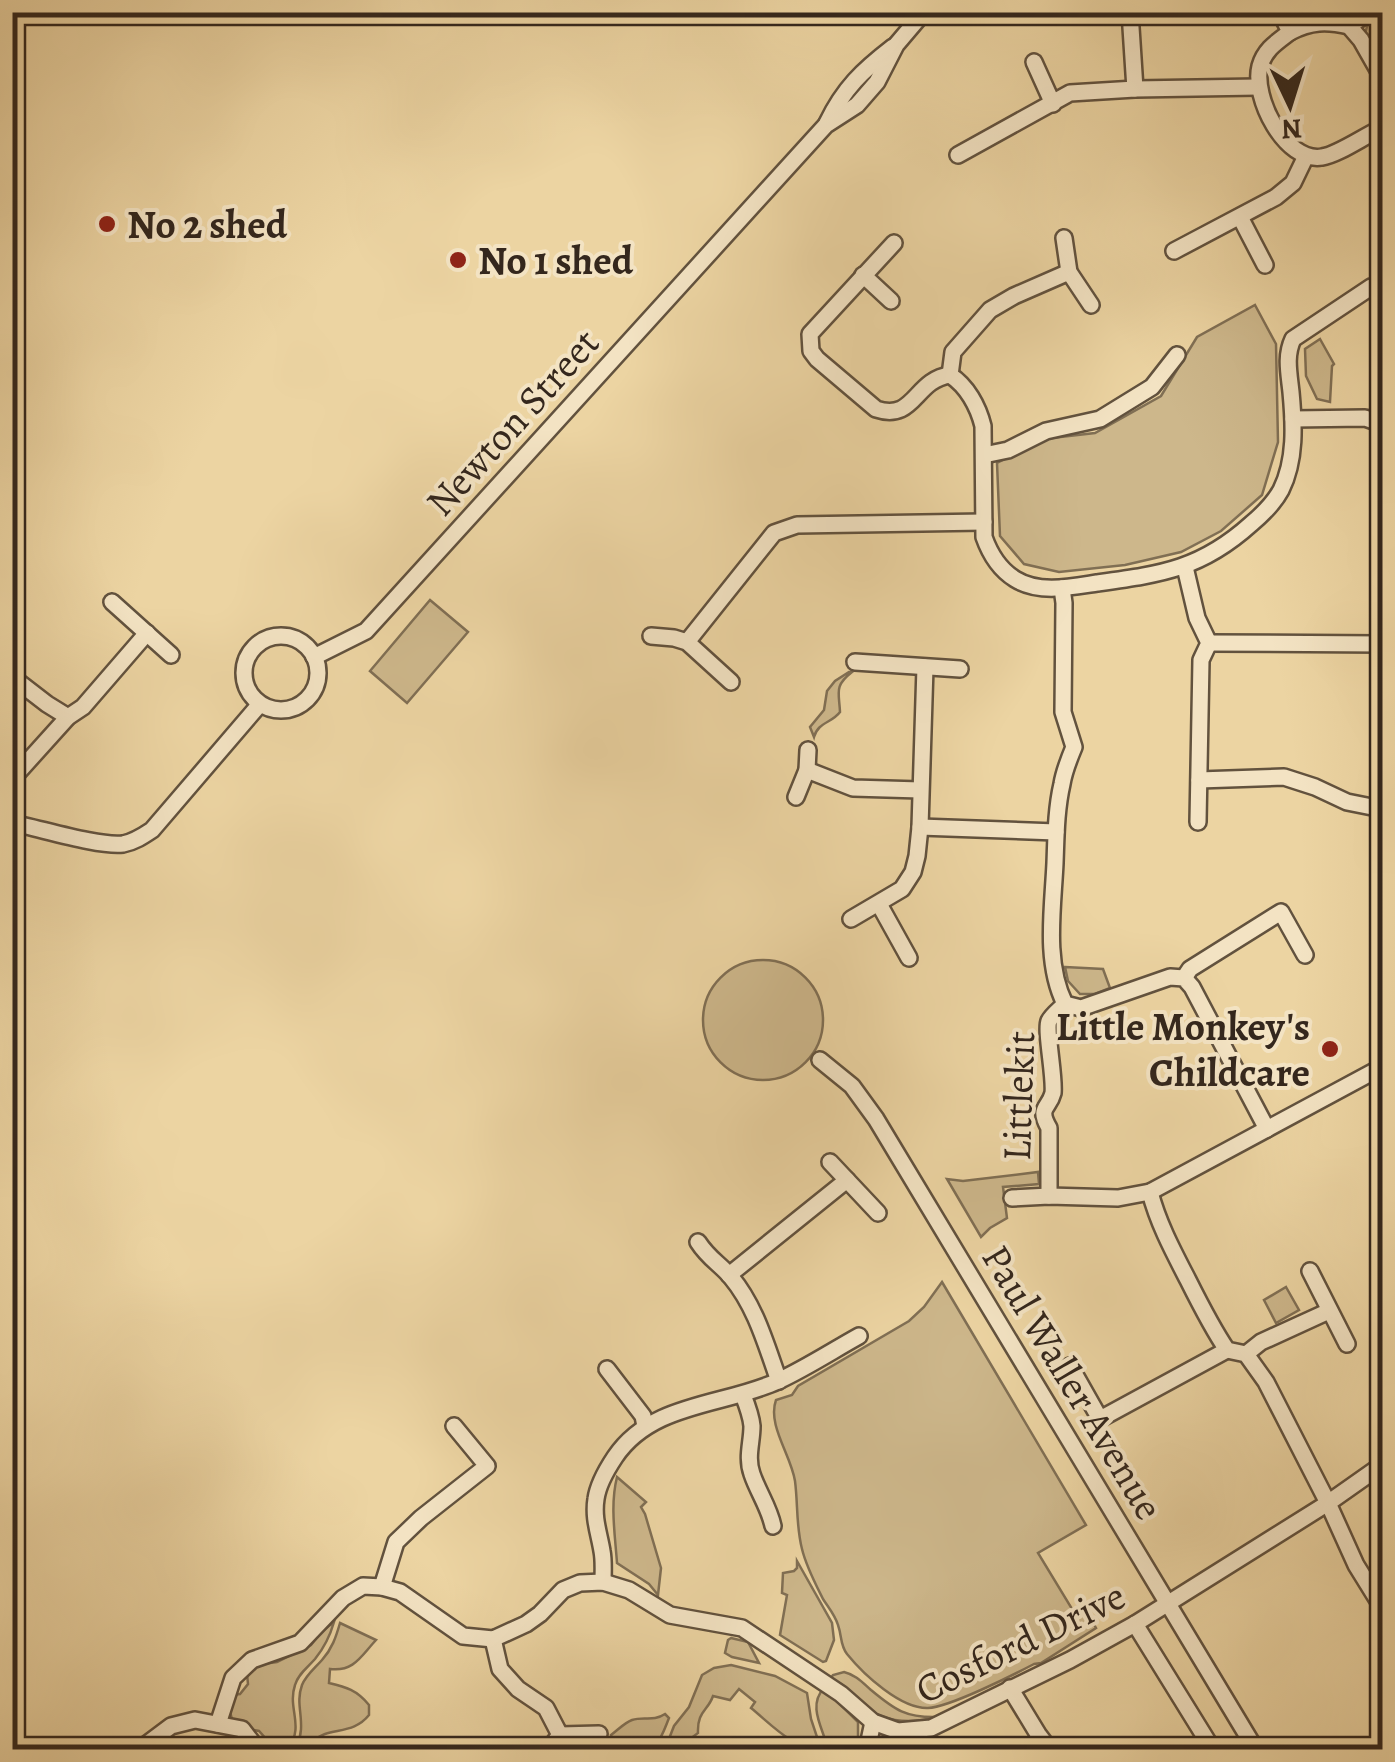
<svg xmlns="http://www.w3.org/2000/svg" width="1395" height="1762" font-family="Alegreya,serif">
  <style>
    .green { fill: #cdb78b; stroke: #806f54; stroke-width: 2.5 }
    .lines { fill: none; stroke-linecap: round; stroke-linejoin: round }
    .street-casing { stroke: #62523e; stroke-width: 20 }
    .street { stroke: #f3e3c3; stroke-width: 15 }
    .poi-dot { fill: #8f2418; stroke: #f3e3c3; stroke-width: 4 }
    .labels { text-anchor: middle; stroke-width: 8; stroke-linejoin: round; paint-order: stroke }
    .poi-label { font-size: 40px; font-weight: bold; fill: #34271d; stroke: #f3e3c3; text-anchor: start }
    .street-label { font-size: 40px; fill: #34271d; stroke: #f3e3c3 }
  </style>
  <rect width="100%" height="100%" fill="#ecd4a2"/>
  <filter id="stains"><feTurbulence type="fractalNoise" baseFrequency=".002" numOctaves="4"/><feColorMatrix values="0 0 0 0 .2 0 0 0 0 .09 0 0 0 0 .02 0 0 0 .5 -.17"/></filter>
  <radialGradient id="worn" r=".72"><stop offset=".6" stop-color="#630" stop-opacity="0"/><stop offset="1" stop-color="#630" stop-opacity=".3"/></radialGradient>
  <g class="green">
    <polygon points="1382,13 1382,49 1371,44 1365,34 1368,23"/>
    <polygon points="1255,305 1276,344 1278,442 1262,495 1221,531 1181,552 1125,565 1059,572 1024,564 1000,536 997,463 1043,439 1095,433 1161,396 1197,337"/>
    <polygon points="1320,339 1334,364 1332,366 1330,402 1317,399 1306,376 1305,349"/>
    <polygon points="430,600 468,632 407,703 370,671"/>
    <path d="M849 672H852C834 686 839 692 840 712 832 723 818 722 814 737L810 727 824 710 827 691 835 681Z"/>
    <circle cx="763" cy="1020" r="60"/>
    <polygon points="1065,967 1103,969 1110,988 1095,994 1080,994 1068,981"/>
    <polygon points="1038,1172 1039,1184 1003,1187 1007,1218 990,1228 981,1237 947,1179 963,1181"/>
    <path d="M942 1282 1086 1525 1038 1553 1075 1614 1090 1617 1096 1628 1041 1663 1034 1664C1013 1675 950 1707 928 1708 901 1709 864 1675 847 1654 840 1645 842 1636 838 1625 835 1615 828 1607 823 1599 815 1583 806 1566 802 1549 796 1526 798 1504 795 1481 791 1455 767 1425 776 1400L792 1395 798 1386 909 1321 924 1307Z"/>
    <polygon points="1286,1287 1299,1310 1276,1323 1264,1300"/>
    <path d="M617 1477 646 1502 641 1507 645 1514 661 1568 658 1595 649 1584 617 1563C615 1534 610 1505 617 1477Z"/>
    <polygon points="797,1561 832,1623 834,1640 826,1661 823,1662 780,1635 787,1595 782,1593 783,1573 794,1571 797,1568"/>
    <path d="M334 1622C330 1636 324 1648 315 1659 308 1667 298 1674 295 1685 287 1709 305 1725 288 1749H275L259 1731 248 1729 232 1719 228 1705 232 1695 240 1694 248 1684 247 1674 255 1665 277 1662 311 1645 321 1632Z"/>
    <path d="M340 1623 376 1640C361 1656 354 1672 330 1669L329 1683C346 1687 357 1690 369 1705V1715C357 1730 342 1729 325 1734 313 1738 309 1749 296 1749 308 1722 294 1707 302 1685 306 1675 315 1668 322 1660 332 1649 336 1637 340 1623Z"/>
    <polygon points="731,1638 748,1642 759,1663 732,1657 725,1653 728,1640"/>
    <path d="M731 1665 775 1676 807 1693 811 1719 821 1749C794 1750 772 1725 751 1708L755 1702 739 1689 730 1700 713 1696C708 1711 697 1711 698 1733L677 1749H665L674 1726 689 1707 702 1675 714 1668Z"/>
    <path d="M844 1672C856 1675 862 1682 871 1690 895 1710 906 1718 938 1717 911 1724 883 1724 861 1703 850 1693 845 1683 830 1679L833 1675Z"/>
    <path d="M824 1688 858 1722V1749H828C823 1728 807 1706 824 1688Z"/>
    <path d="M665 1714 669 1718C662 1735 659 1750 638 1750 628 1750 622 1750 614 1746L611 1735C618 1730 624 1723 632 1720 644 1716 653 1722 665 1714Z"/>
  </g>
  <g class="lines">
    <defs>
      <g id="street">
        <polyline points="1130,12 1135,89"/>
        <path d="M1280 12 1290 32C1277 42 1265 49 1260 66 1252 97 1285 163 1322 157 1337 155 1363 137 1378 130L1382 123"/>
        <polyline points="1349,26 1361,40 1382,77"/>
        <path d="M1290 32C1311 21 1327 21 1349 26L1370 12"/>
        <polyline points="1034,62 1053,104"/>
        <path d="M827 123C844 88 862 71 893 47"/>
        <polyline points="958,155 1070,93 1135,89 1258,87"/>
        <polyline points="1240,217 1265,265"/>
        <polyline points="1064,238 1069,272 1091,305"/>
        <path d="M894 243 810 334 811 351 817 359 876 409C915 422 914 380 950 375 967 386 978 406 983 426L984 537C990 554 999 569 1015 579 1039 594 1071 587 1097 583 1162 574 1201 569 1251 524 1263 514 1274 503 1281 490 1296 460 1294 424 1291 392 1289 373 1285 356 1293 339L1371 287 1382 286"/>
        <polyline points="1174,251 1276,197 1293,183 1306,156"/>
        <polyline points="863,275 891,301"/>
        <polyline points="950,375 953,352 990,310 1014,296 1069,272"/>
        <polyline points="1293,419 1365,418 1382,424"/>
        <polyline points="984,455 1008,450 1046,431 1100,419 1152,387 1177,355"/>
        <polyline points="1185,567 1197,618 1209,643 1201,660 1198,822"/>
        <path d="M1062 588 1064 603 1063 712 1074 747C1069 759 1064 771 1062 784 1056 810 1056 837 1055 863 1053 908 1044 962 1065 1004L1081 1008 1170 977 1184 978 1192 987 1267 1129"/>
        <polyline points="112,602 171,655"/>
        <polyline points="651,636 674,638 687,642 731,682"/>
        <circle cx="281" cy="673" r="37"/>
        <polyline points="687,642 774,533 797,525 984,522"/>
        <polyline points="1209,643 1382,644"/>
        <polyline points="314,657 366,631 826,125 857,105 877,82 896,45 924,12"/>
        <polyline points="855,662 960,669"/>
        <polyline points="12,677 47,704 68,717"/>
        <polyline points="807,770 853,788 920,790"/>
        <polyline points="1199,780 1284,777 1315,787 1347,802 1382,809"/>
        <polyline points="12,782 13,778 68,717 83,707 147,633"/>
        <polyline points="796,797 807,770 808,750"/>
        <path d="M12 823C39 828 99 847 123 844 134 842 143 836 152 830L260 704"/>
        <polyline points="920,827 1056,832"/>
        <polyline points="879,904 909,958"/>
        <polyline points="851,919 902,889 913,872 917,856 920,827 925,667"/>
        <polyline points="1184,978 1190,969 1281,912 1305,955"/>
        <polyline points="820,1060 852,1086 876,1119 1256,1750"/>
        <polyline points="830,1162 878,1213"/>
        <path d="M1049 1196V1128C1037 1107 1049 1109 1053 1093 1055 1077 1045 1030 1049 1021 1052 1015 1060 1009 1065 1004"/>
        <polyline points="1012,1198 1049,1196 1118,1198 1150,1192 1382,1067"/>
        <path d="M698 1242C709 1259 719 1263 731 1277 756 1307 766 1345 779 1381"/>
        <polyline points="1310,1271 1347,1344"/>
        <polyline points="729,1275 847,1180"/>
        <polyline points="1246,1354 1261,1342 1329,1311"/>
        <polyline points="1070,1366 1100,1419 1227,1350"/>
        <polyline points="607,1369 643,1416 645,1426"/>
        <path d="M743 1395C747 1405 751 1415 752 1426 752 1443 746 1457 752 1474 758 1492 769 1507 773 1526"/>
        <polyline points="1382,1465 1328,1503 1356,1565 1382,1607"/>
        <path d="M603 1582C603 1572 604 1561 602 1551 599 1533 593 1518 596 1499 598 1484 607 1469 615 1457 652 1402 724 1406 778 1381 806 1368 832 1351 859 1336"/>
        <polyline points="382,1587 396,1542 421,1518 487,1466 454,1426"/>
        <polyline points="1135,1624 1213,1750"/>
        <polyline points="493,1639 500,1669 518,1689 546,1708 560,1735"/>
        <polyline points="1010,1688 1038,1734 1050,1750"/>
        <path d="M218 1724 233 1678 252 1660 300 1643 343 1598 363 1586 382 1587 400 1592 463 1636 493 1639 526 1624 540 1614 563 1590 580 1583 603 1582 629 1590 670 1615 742 1628 841 1694 873 1722 898 1731 931 1728 1070 1660 1135 1624 1328 1503 1266 1382 1246 1354 1227 1350C1212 1328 1200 1304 1188 1280 1173 1251 1158 1223 1150 1192"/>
        <polyline points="139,1750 171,1726 195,1720 242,1729 258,1750"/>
        <polyline points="548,1750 560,1735 599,1734"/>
        <polyline points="867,1750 873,1722"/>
      </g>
    </defs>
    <use href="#street" class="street-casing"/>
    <use href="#street" class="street"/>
  </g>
  <g class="poi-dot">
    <circle cx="107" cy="224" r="10"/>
    <circle cx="458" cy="260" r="10"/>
    <circle cx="1330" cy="1049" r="10"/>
  </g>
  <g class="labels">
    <g class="poi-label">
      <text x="127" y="238">No 2 shed</text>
      <text x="478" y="274">No 1 shed</text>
      <text x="1310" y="1040" text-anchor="end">Little Monkey's<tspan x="1310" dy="46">Childcare</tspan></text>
    </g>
    <g class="street-label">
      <text transform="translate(512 422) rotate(-48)" y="14">Newton Street</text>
      <text transform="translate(1018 1096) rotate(-88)" y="14">Littlekit</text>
      <text transform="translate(1073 1382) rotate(59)" y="14">Paul Waller Avenue</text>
      <text transform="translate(1020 1642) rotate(-26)" y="14">Cosford Drive</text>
    </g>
  </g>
  <rect width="1395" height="1762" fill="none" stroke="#ecd4a2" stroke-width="50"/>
  <rect x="15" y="15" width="1365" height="1732" fill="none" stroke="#34271d" stroke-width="5"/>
  <rect x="25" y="25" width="1345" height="1712" fill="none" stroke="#34271d" stroke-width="2.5"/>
  <g transform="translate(1290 105) rotate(176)" stroke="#f3e3c3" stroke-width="8" paint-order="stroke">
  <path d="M0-8L18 38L0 25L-18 38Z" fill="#34271d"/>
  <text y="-15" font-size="28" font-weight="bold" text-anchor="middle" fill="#34271d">N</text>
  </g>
  <rect width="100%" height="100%" filter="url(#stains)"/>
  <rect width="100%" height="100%" fill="url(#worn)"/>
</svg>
